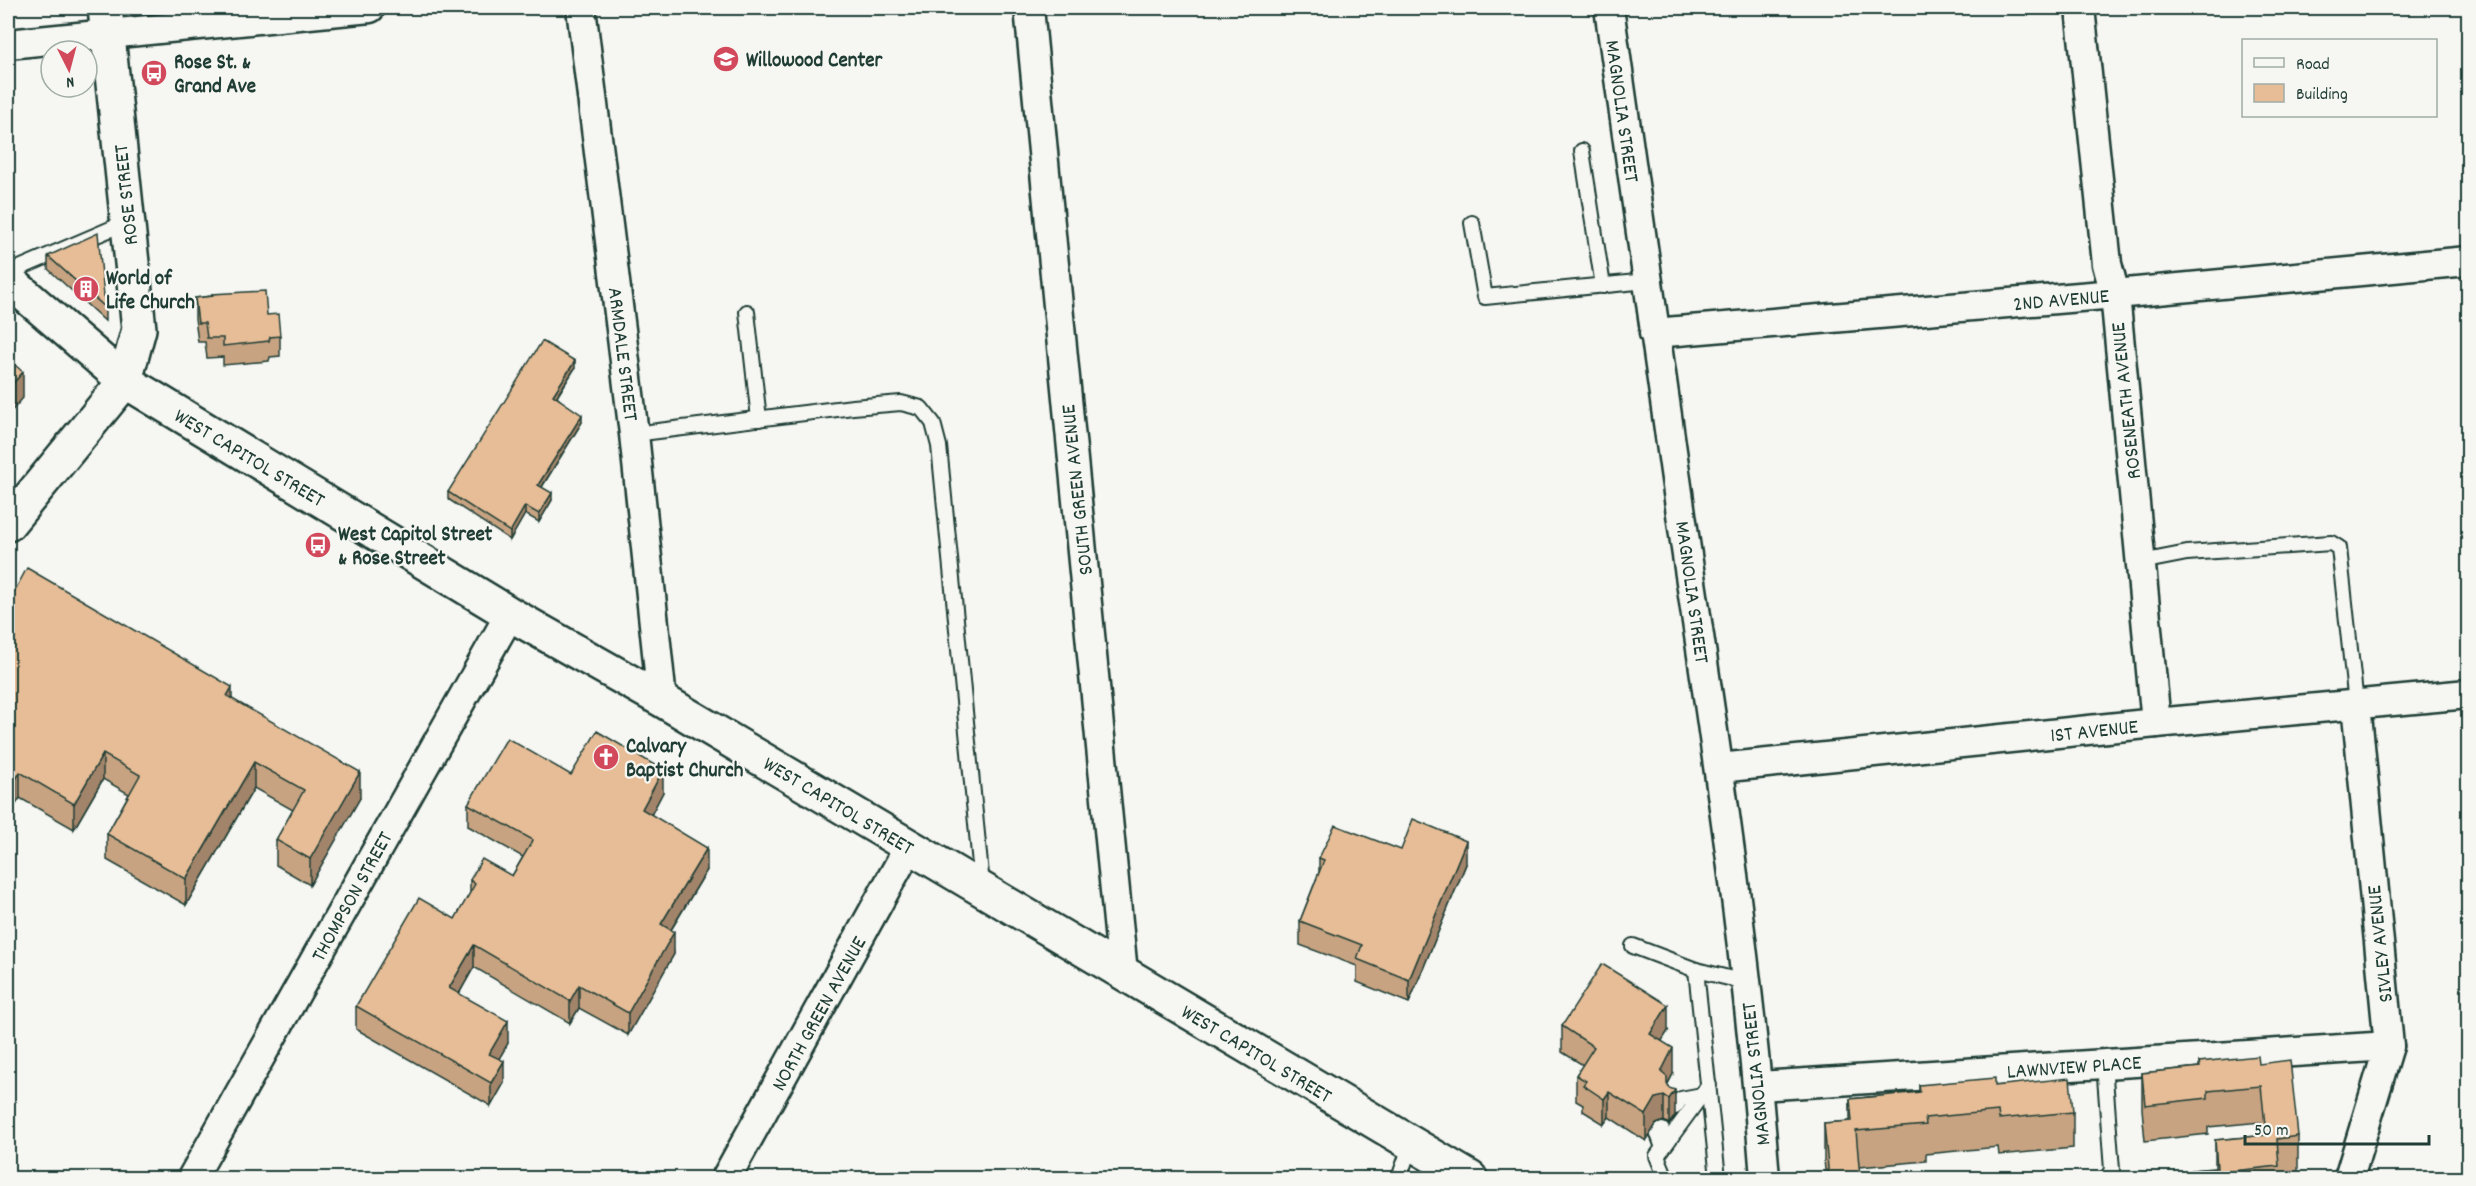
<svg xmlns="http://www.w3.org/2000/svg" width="2476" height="1186" font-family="Dekko,sans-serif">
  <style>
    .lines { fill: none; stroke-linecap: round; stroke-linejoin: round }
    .service-casing { stroke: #1f3d34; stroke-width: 18 }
    .minor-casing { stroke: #1f3d34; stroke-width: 33 }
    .tertiary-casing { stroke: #1f3d34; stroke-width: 38 }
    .secondary-casing { stroke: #1f3d34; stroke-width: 38 }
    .service { stroke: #f6f6f2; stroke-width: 14 }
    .minor { stroke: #f6f6f2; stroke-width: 28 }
    .tertiary { stroke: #f6f6f2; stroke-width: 33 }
    .secondary { stroke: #f6f6f2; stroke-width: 33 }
    .wall { fill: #c7a382; stroke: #1f3d34; stroke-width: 1.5 }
    .shaded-wall { fill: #a2846a; stroke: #1f3d34; stroke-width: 1.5 }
    .building { fill: #e7bd97; stroke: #1f3d34; stroke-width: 1.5 }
    .labels { text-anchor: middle; stroke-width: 4.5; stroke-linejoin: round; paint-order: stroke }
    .poi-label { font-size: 21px; font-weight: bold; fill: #1f3d34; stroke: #f6f6f2; text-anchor: start }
    .street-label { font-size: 21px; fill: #1f3d34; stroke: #f6f6f2 }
  </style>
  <rect width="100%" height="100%" fill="#f6f6f2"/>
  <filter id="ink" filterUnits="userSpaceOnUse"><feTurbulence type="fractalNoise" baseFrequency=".0167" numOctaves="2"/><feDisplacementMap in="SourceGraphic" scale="12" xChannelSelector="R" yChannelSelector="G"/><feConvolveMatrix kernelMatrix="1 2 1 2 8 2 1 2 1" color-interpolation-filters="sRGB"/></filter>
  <g filter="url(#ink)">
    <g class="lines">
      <defs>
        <g id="service">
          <polyline points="1582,151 1603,286"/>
          <polyline points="1472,223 1485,297 1647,281"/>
          <polyline points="8,273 127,222"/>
          <polyline points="747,312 759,419"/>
          <polyline points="634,434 853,407 901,403 921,408 933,423 939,446 982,885"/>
          <polyline points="2141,562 2187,553 2331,543 2339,548 2356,704"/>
          <polyline points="1633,946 1696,970 1718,1178"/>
          <polyline points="1696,970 1745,982"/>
          <polyline points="2104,1064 2112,1170 2107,1178"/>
          <polyline points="1675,1107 1681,1099 1702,1095"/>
          <polyline points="1662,1130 1658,1134 1663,1148"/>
          <polyline points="1399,1178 1411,1144"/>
          <polyline points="1666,1178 1657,1156 1709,1085"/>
        </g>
        <g id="minor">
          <polyline points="581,8 634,434 662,700"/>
          <polyline points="1029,8 1123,973"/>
          <path d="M1609 8C1634 186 1659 364 1685 542 1717 754 1749 965 1765 1178"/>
          <polyline points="2080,8 2107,264 2115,294 2156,723"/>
          <polyline points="8,44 370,8"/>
          <polyline points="1654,333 2115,294 2468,261"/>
          <polyline points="1719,768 2156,723 2468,694"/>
          <polyline points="1758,1086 2389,1046"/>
          <polyline points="192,1178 510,614"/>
          <polyline points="726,1178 909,847"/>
          <polyline points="2349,1178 2389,1046 2356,704"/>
        </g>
        <polyline id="tertiary" points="8,524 125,381 139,329 105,8"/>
        <polyline id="secondary" points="8,280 125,381 510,614 662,700 1470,1178"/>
      </defs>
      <use href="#service" class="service-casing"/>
      <use href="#minor" class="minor-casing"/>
      <use href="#tertiary" class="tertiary-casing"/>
      <use href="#secondary" class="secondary-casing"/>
      <use href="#service" class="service"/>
      <use href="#minor" class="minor"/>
      <use href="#tertiary" class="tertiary"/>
      <use href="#secondary" class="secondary"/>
    </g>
    <g class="wall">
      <polygon points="48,256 105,307 105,321 48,269"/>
      <polygon points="212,294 267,315 280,336 280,356 270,357 269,361 223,365 223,357 207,358 205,342 198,342 195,318 195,298 212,296"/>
      <polygon points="575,368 557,397 582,422 542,487 552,500 539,522 525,514 510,540 448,499 448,492"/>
      <polygon points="8,603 232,699 360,798 310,885 276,865 276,840 293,810 254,788 186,905 107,860 107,834 129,794 103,779 74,829 20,798 16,804 8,800"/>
      <polygon points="663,792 651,815 707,870 671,930 674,954 628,1035 579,1008 570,1023 474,967 459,994 508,1043 499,1059 504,1083 491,1106 356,1029 356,1006 455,919 470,893 470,880 512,876 523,857 468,826 468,804"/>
      <polygon points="1401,850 1466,864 1409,1003 1357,982 1357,966 1300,945 1300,921 1319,872 1319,858"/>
      <polygon points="1562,1026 1668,1031 1661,1041 1673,1074 1667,1086 1675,1116 1669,1124 1664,1121 1656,1124 1646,1141 1609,1117 1604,1124 1583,1111 1583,1105 1576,1101 1576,1075 1583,1065 1562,1052"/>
      <polygon points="2199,1062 2259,1064 2298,1136 2298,1173 2279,1175 2279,1179 2192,1179 2192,1170 2215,1168 2215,1140 2262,1136 2261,1122 2208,1127 2208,1134 2145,1141 2142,1109 2142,1073 2199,1067"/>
      <polygon points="1919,1085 1995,1086 2073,1112 2073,1148 1999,1155 1998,1147 1926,1154 1926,1161 1859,1167 1860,1177 1868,1179 1826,1179 1824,1160 1824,1123 1850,1121 1850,1099 1919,1092"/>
    </g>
    <g class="shaded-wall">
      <polygon points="575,361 575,368 553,402 553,395"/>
      <polygon points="23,372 23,398 8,415 8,389"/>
      <polygon points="582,415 582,422 538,493 538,485"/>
      <polygon points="552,493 552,500 539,522 539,514"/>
      <polygon points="525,506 525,514 510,540 510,532"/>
      <polygon points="232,687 232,713 227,696"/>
      <polygon points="103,754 103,779 74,829 74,804"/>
      <polygon points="254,762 254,788 186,905 186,879"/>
      <polygon points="663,770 663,792 642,832 642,809"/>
      <polygon points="20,772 20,798 16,804 16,779"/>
      <polygon points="360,772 360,798 310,885 310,859"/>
      <polygon points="1466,841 1466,864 1409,1003 1409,980"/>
      <polygon points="707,848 707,870 661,946 661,924"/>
      <polygon points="674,932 674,954 628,1035 628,1013"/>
      <polygon points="474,945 474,967 449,1011 449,988"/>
      <polygon points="579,985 579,1008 570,1023 570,1001"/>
      <polygon points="1668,1005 1668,1031 1650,1060 1650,1034"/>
      <polygon points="508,1021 508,1043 489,1076 489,1054"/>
      <polygon points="1673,1048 1673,1074 1667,1085 1667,1098 1664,1096 1664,1121 1656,1124 1646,1141 1646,1115 1661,1072"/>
      <polygon points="504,1061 504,1083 491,1106 491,1083"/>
      <polygon points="1675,1090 1675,1116 1669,1124 1669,1099"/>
      <polygon points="1609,1092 1609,1117 1604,1124 1604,1099"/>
    </g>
    <g class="building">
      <polygon points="98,233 105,307 48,256"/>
      <polygon points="265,291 267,315 278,314 280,336 270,337 269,341 223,346 223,338 207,338 205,323 198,323 195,298 213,296 212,294"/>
      <polygon points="542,341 575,361 553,395 582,415 538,485 552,493 539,514 525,506 510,532 448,492"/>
      <polygon points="8,359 23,372 8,389"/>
      <polygon points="27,568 232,687 227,696 360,772 310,859 276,840 304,790 254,762 186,879 107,834 140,775 103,754 74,804 20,772 16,779 8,774 8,603"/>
      <polygon points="597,731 663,770 642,809 707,848 661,924 674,932 628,1013 579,985 570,1001 474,945 449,988 508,1021 489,1054 504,1061 491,1083 356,1006 419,898 455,919 475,884 470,880 482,859 512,876 533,840 468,804 507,738 571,775"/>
      <polygon points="1413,819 1466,841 1409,980 1357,959 1362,945 1300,921 1324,860 1319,858 1335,825 1401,850"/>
      <polygon points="1602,964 1668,1005 1650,1034 1673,1048 1661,1072 1667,1077 1667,1084 1669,1088 1675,1090 1669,1099 1664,1096 1656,1098 1646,1115 1609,1092 1604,1099 1583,1085 1586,1081 1576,1075 1594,1047 1562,1026"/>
      <polygon points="2258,1056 2259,1064 2290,1060 2298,1136 2277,1139 2279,1166 2225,1172 2226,1179 2193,1179 2192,1170 2217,1168 2215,1140 2266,1135 2261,1086 2208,1091 2208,1098 2145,1105 2142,1073 2200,1067 2199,1062"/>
      <polygon points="1995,1078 1995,1086 2070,1078 2073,1112 1999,1119 1998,1111 1925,1118 1926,1125 1856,1131 1860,1177 1868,1177 1868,1179 1829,1179 1824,1123 1852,1121 1850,1099 1920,1092 1919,1085"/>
    </g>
  </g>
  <defs>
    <symbol id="school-disc" viewBox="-11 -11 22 22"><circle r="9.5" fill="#d1495b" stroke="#f6f6f2"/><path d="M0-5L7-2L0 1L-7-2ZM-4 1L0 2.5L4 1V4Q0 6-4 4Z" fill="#fff"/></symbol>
    <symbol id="bus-disc" viewBox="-11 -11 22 22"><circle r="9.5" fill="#d1495b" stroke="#f6f6f2"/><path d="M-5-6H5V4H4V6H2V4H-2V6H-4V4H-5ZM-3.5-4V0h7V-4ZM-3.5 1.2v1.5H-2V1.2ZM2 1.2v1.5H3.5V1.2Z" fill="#fff"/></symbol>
    <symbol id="building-disc" viewBox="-11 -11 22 22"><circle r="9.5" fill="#d1495b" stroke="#f6f6f2"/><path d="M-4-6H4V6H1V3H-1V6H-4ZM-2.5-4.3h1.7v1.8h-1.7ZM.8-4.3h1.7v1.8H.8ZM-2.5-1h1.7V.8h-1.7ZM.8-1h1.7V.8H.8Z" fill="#fff"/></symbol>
    <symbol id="church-disc" viewBox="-11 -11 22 22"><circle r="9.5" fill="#d1495b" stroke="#f6f6f2"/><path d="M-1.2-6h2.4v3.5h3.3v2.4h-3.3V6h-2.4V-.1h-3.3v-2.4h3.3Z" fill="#fff"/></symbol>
  </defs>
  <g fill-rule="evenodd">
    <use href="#school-disc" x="711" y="44" width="30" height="30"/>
    <use href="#bus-disc" x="139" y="58" width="30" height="30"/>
    <use href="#building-disc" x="71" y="274" width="30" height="30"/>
    <use href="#bus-disc" x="303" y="530" width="30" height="30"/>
    <use href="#church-disc" x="591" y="742" width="30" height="30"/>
  </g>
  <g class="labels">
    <g class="poi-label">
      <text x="746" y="66">Willowood Center</text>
      <text x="174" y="68">Rose St. &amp;<tspan x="174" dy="24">Grand Ave</tspan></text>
      <text x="106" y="284">World of<tspan x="106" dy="24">Life Church</tspan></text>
      <text x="338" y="540">West Capitol Street<tspan x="338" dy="24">&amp; Rose Street</tspan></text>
      <text x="626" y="752">Calvary<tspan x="626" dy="24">Baptist Church</tspan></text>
    </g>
    <g class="street-label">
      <text transform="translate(1623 111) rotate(82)" y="7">MAGNOLIA STREET</text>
      <text transform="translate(125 195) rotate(-96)" y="7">ROSE STREET</text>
      <text transform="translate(2061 299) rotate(-5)" y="7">2ND AVENUE</text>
      <text transform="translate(624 354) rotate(83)" y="7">ARMDALE STREET</text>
      <text transform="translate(2125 401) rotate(-96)" y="7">ROSENEATH AVENUE</text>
      <text transform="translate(250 457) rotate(31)" y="7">WEST CAPITOL STREET</text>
      <text transform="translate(1076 490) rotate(-96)" y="7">SOUTH GREEN AVENUE</text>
      <text transform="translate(1693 592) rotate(82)" y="7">MAGNOLIA STREET</text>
      <text transform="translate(2094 730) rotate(-6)" y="7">1ST AVENUE</text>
      <text transform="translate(839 805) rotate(31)" y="7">WEST CAPITOL STREET</text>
      <text transform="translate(351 896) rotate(-61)" y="7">THOMPSON STREET</text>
      <text transform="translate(2379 944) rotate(-96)" y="7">SIVLEY AVENUE</text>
      <text transform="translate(818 1013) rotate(-61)" y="7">NORTH GREEN AVENUE</text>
      <text transform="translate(1257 1053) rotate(31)" y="7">WEST CAPITOL STREET</text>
      <text transform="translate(2074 1066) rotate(-4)" y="7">LAWNVIEW PLACE</text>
      <text transform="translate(1755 1074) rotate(-96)" y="7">MAGNOLIA STREET</text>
    </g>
  </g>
  <rect width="2476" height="1186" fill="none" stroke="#f6f6f2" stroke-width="30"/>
  <rect x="15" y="15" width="2446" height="1156" fill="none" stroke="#1f3d34" stroke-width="2" filter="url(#ink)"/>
  <rect x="2242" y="39" width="195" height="78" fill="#f6f6f2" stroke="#a0aca6" stroke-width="1.5"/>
  <rect x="2254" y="58" width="30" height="9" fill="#f6f6f2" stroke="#a0aca6" stroke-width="1.5"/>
  <text x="2296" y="69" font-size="18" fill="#1f3d34">Road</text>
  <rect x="2254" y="84" width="30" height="18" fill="#e7bd97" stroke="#a0aca6" stroke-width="1.5"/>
  <text x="2296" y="99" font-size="18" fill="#1f3d34">Building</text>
  <g transform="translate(69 69) rotate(174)"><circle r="28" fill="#f6f6f2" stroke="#a0aca6" stroke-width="1.5"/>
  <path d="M0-4.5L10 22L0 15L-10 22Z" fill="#d1495b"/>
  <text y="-9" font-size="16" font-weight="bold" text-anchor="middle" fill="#1f3d34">N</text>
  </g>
  <path d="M2245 1135v9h184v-9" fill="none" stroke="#1f3d34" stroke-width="3"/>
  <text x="2254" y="1135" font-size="18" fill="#1f3d34" stroke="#f6f6f2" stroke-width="4.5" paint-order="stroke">50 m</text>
</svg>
